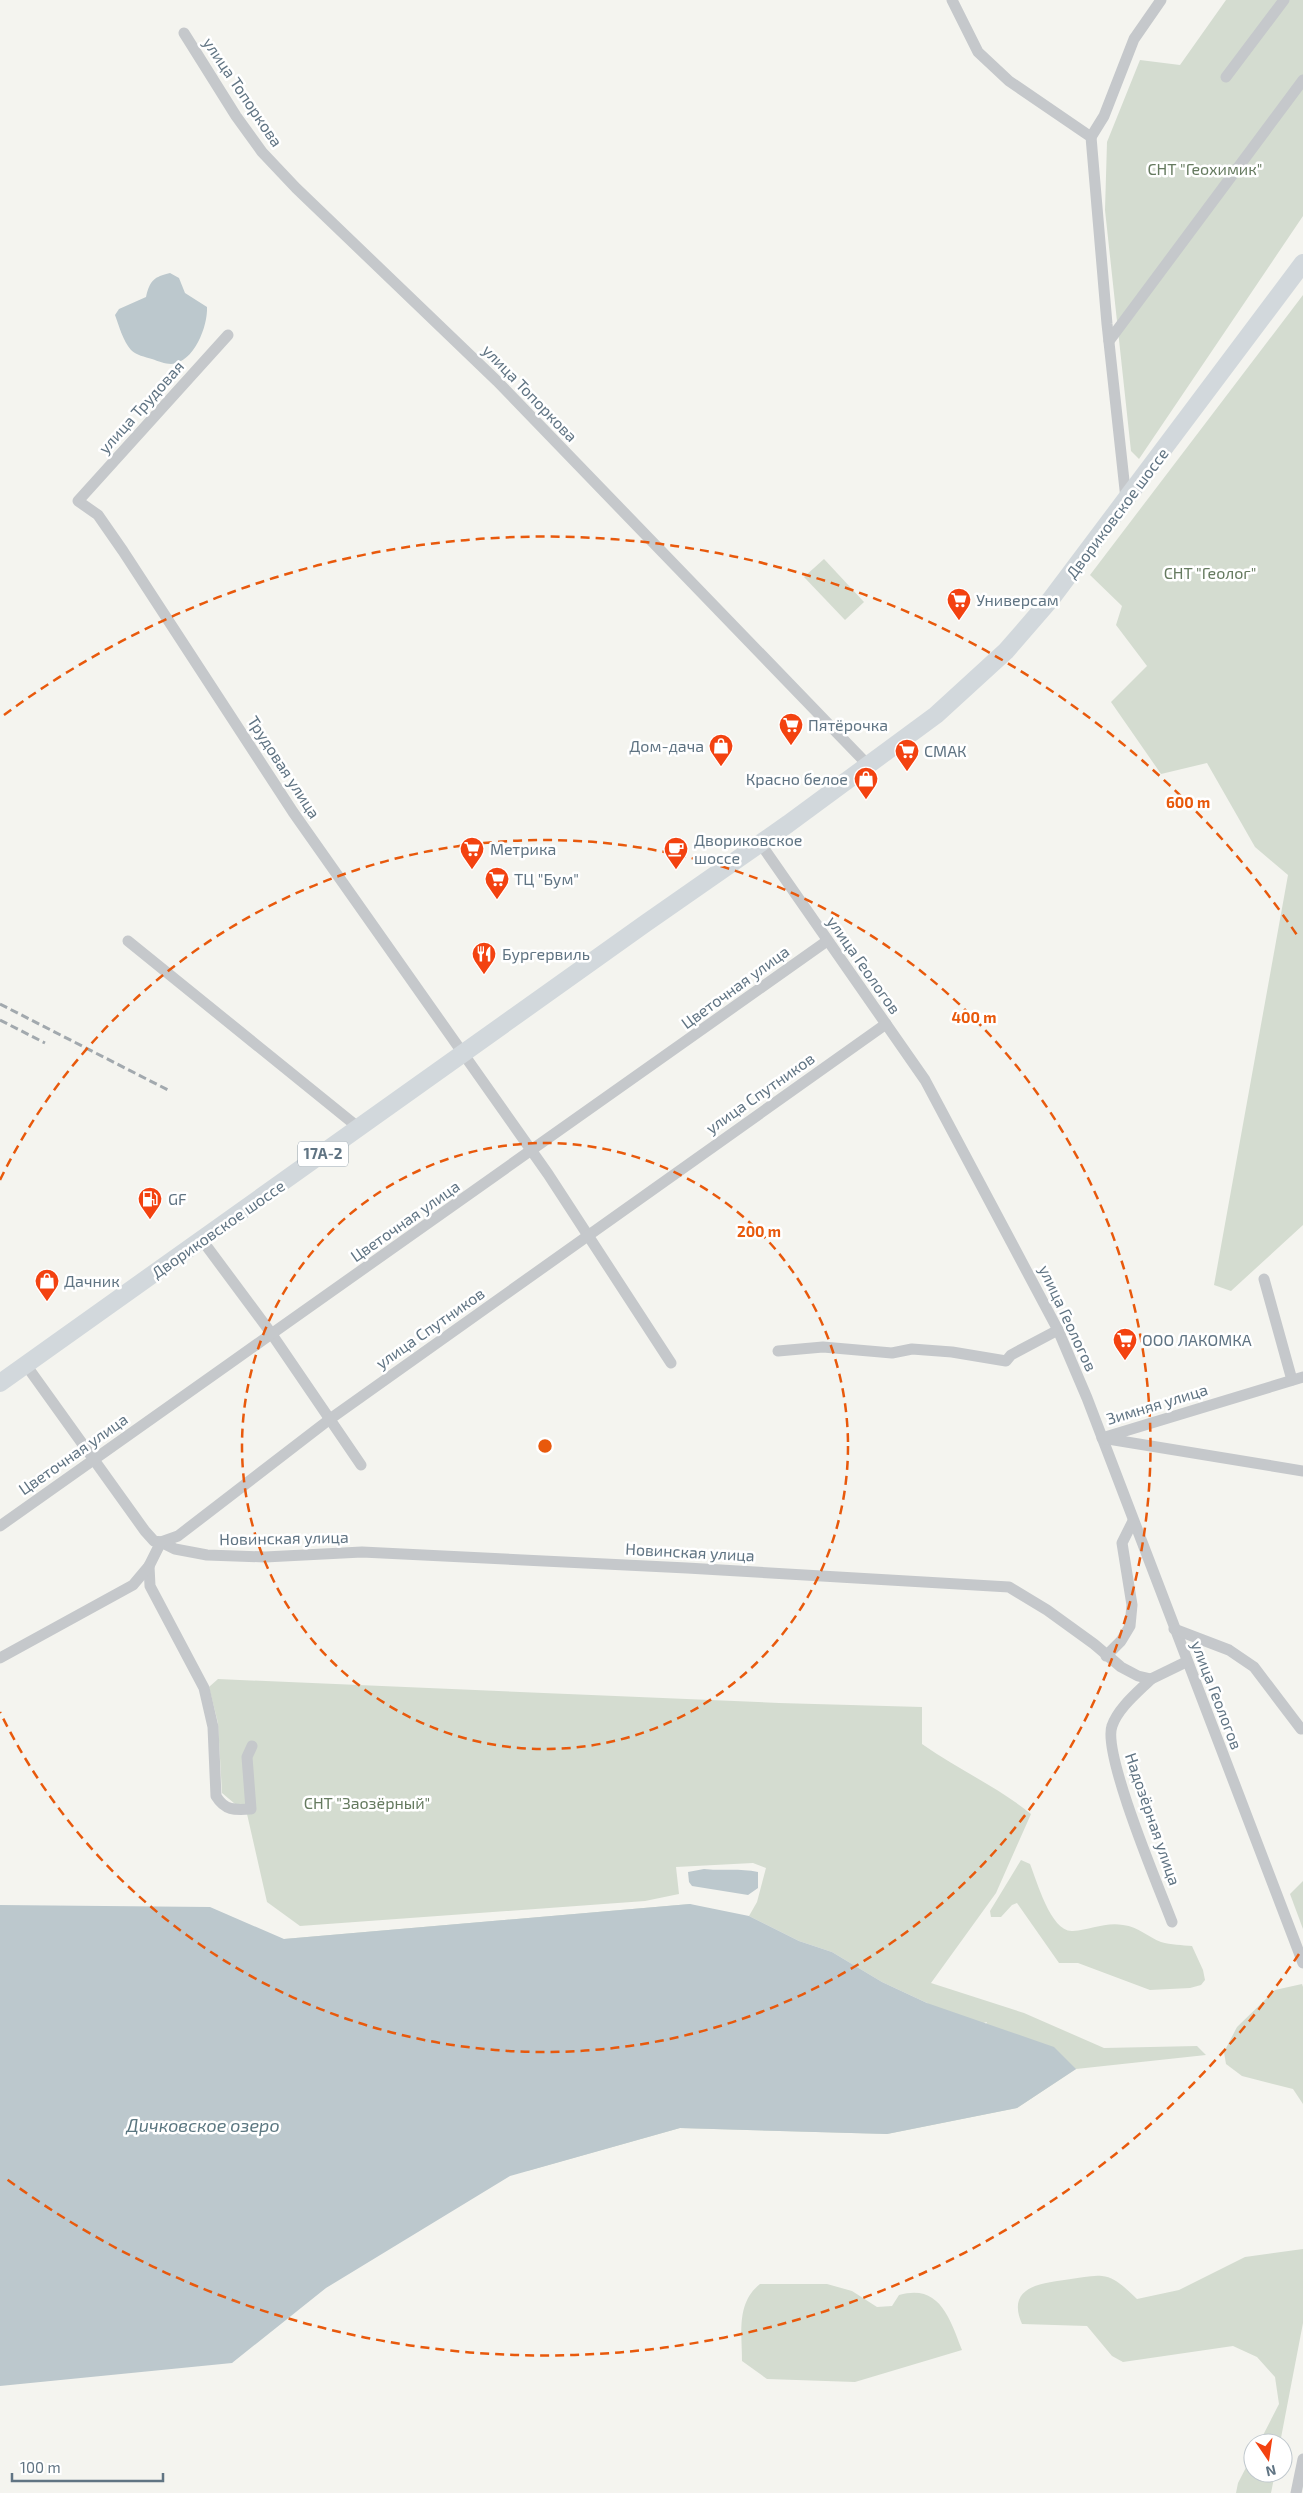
<svg xmlns="http://www.w3.org/2000/svg" width="1303" height="2493" font-family="'Exo 2',sans-serif">
  <style>
    .green { fill: #d4dcd0 }
    .water { fill: #bcc8cd }
    .lines { fill: none; stroke-linecap: round; stroke-linejoin: round }
    .street { stroke: #c5c8cb; stroke-width: 11 }
    .primary { stroke: #d2d8dc; stroke-width: 18 }
    .rail { stroke: #a2a9ae; stroke-width: 3; stroke-dasharray: 8 4; stroke-linecap: butt }
    .ring { fill: none; stroke: #e8590c; stroke-width: 2.5; stroke-dasharray: 9 6 }
    .labels { text-anchor: middle; stroke-width: 5; stroke-linejoin: round; paint-order: stroke }
    .shield { fill: #fff; stroke: #909ea8; stroke-width: 1 }
    .shield-label { font-size: 15px; font-weight: bold; fill: #607483 }
    .street-label { font-size: 16px; fill: #607483; stroke: #fff }
    .park-label { font-size: 16px; fill: #657a5f; stroke: #fff }
    .poi-label { font-size: 16px; fill: #607483; stroke: #fff; text-anchor: start }
    .water-label { font-size: 18px; font-style: italic; fill: #5b7781; stroke: #fff }
    .centre { fill: #e8590c; stroke: #fff; stroke-width: 2.5 }
    .ring-label { font-size: 15px; text-anchor: middle; font-weight: bold; fill: #e8590c; stroke: #fff; stroke-width: 5; stroke-linejoin: round; paint-order: stroke }
  </style>
  <rect width="100%" height="100%" fill="#f4f4ef"/>
  <g class="green">
    <polygon points="1226,0 1303,0 1303,216 1139,459 1131,451 1105,210 1107,142 1140,60 1180,65"/>
    <polygon points="1303,295 1303,1225 1231,1291 1214,1285 1288,875 1255,847 1207,763 1161,774 1111,702 1147,666 1116,625 1122,606 1090,575"/>
    <polygon points="824,559 864,602 845,620 804,577"/>
    <path d="M218 1679 779 1703 922 1707V1744C957 1769 998 1787 1031 1814L996 1893 931 1983 1024 2013 1104 2048 1197 2046 1206 2055 1076 2069 1017 2108 887 2134 680 2128 527 2171 284 1939 690 1904 972 2052 987 2022 959 2030 927 2003 882 1982 832 1952 799 1941 749 1916 757 1902 766 1868 753 1863 676 1867 679 1894 645 1901 300 1926 267 1902 247 1814 222 1793 218 1723 209 1687Z"/>
    <path d="M1021 1860 1030 1864C1037 1881 1051 1933 1073 1931 1090 1930 1105 1922 1123 1925 1139 1927 1148 1937 1161 1942 1171 1945 1182 1945 1192 1946L1203 1970 1205 1980 1201 1985 1190 1988 1150 1990 1078 1963H1059L1017 1903 1012 1905 1001 1917H991L990 1911Z"/>
    <polygon points="1303,1881 1303,1929 1290,1894"/>
    <polygon points="1302,1984 1303,1987 1303,2104 1293,2089 1242,2076 1226,2064 1224,2052 1237,2027 1275,1990"/>
    <path d="M1303 2249V2323L1280 2443H1259L1279 2404 1275 2377 1257 2357 1233 2346 1123 2362 1112 2356 1087 2326 1022 2324C1005 2285 1044 2283 1071 2279 1081 2278 1092 2275 1102 2276 1116 2277 1127 2290 1137 2299L1179 2290 1245 2257Z"/>
    <path d="M760 2284H827L852 2291 877 2307 892 2306 899 2295C940 2283 950 2319 962 2350L855 2382 767 2379 742 2361C742 2333 736 2303 760 2284Z"/>
    <polygon points="1253,2454 1253,2473 1275,2473 1271,2493 1236,2493 1238,2483"/>
  </g>
  <g class="water">
    <path d="M170 273 179 278 185 293 207 307C208 326 194 363 171 364 165 364 158 361 152 359 145 357 136 355 131 350 123 341 119 326 115 315L119 309 146 297C150 280 154 277 170 273Z"/>
    <path d="M704 1869C722 1871 740 1868 758 1872V1888L748 1895 692 1886 689 1882 688 1872Z"/>
    <polygon points="690,1904 749,1916 799,1941 832,1952 882,1982 927,2003 1054,2047 1076,2069 1017,2108 887,2134 680,2128 510,2176 326,2288 232,2363 0,2386 0,1905 210,1907 284,1939"/>
  </g>
  <g class="lines">
    <g class="street">
      <polyline points="952,0 978,52 1009,81 1091,137 1107,324 1126,499"/>
      <polyline points="184,33 236,116 262,152 296,188 497,381 868,765"/>
      <polyline points="1226,77 1284,0"/>
      <polyline points="1091,137 1104,116 1134,39 1161,0"/>
      <polyline points="228,335 78,501 98,515 123,551 293,812 548,1174 671,1363"/>
      <polyline points="1109,341 1303,80"/>
      <polyline points="760,843 925,1080 1058,1330 1087,1398 1303,1963"/>
      <polyline points="128,941 359,1128"/>
      <polyline points="202,1240 271,1333 361,1465"/>
      <polyline points="1264,1279 1292,1380"/>
      <polyline points="778,1351 823,1347 892,1353 912,1349 952,1352 1006,1361 1011,1355 1058,1330"/>
      <polyline points="26,1365 145,1531 154,1541 161,1542 175,1549 207,1555 265,1557 362,1552 687,1568 1009,1587 1047,1610 1094,1644 1121,1667 1138,1676 1151,1679 1186,1662"/>
      <polyline points="1303,1377 1102,1438 1303,1471"/>
      <path d="M0 1526C275 1330 553 1138 827 941"/>
      <path d="M149 1566 150 1586 204 1688 213 1727 216 1796C225 1811 235 1810 251 1809L247 1757 252 1746"/>
      <polyline points="1174,1629 1229,1650 1254,1667 1301,1729"/>
      <polyline points="1106,1656 1121,1641 1130,1626 1132,1605 1122,1543 1133,1521"/>
      <polyline points="0,1658 133,1585 149,1566 161,1542 178,1536 330,1419 886,1024"/>
      <path d="M1151 1679C1138 1692 1118 1708 1112 1726 1102 1753 1159 1888 1172 1922"/>
      <polyline points="1296,2493 1303,2459"/>
    </g>
    <polyline class="primary" points="0,1383 646,923 788,824 936,715 1006,651 1051,599 1303,263"/>
    <g class="rail">
      <polyline points="0,1004 168,1090"/>
      <polyline points="0,1020 45,1043"/>
    </g>
  </g>
  <g class="ring">
    <circle cx="545" cy="1446" r="303"/>
    <path d="M0 1180A606 606 0 1 1 0 1712"/>
    <path d="M1299 1954A909 909 0 0 1 4 2177M4 715A909 909 0 0 1 1299 938"/>
  </g>
  <defs>
    <symbol id="supermarket-pin" viewBox="-11 -11 22 30"><path d="M0 17L-7.5 6A9.5 9.5 0 1 1 7.5 6Z" fill="#f34210" stroke="#fff"/><path d="M-6-5.5h2.5l.6 2H6L4.5 2H-2.5L-4.4-4H-6ZM-1.5 3.2a1.3 1.3 0 1 0 .1 0ZM3 3.2a1.3 1.3 0 1 0 .1 0Z" fill="#fff"/></symbol>
    <symbol id="shop-pin" viewBox="-11 -11 22 30"><path d="M0 17L-7.5 6A9.5 9.5 0 1 1 7.5 6Z" fill="#f34210" stroke="#fff"/><path d="M-5-2.5h2.3a2.7 3.5 0 0 1 5.4 0H5L5.5 6h-11ZM-1.5-2.5h3a1.5 2.3 0 0 0-3 0Z" fill="#fff"/></symbol>
    <symbol id="cafe-pin" viewBox="-11 -11 22 30"><path d="M0 17L-7.5 6A9.5 9.5 0 1 1 7.5 6Z" fill="#f34210" stroke="#fff"/><path d="M-5.5-4.5H6V0H3Q3 3.5 0 3.5H-2.5Q-5.5 3.5-5.5 0ZM3-3.2v2h1.7v-2ZM-6 4.5H4V6H-6Z" fill="#fff"/></symbol>
    <symbol id="restaurant-pin" viewBox="-11 -11 22 30"><path d="M0 17L-7.5 6A9.5 9.5 0 1 1 7.5 6Z" fill="#f34210" stroke="#fff"/><path d="M-5-6h1v4h1v-4h1v4h1v-4h1v5L-1.5 .5V6h-2V.5L-5-1ZM5-6V6H3V1.5H1.5Q1.5-4 5-6Z" fill="#fff"/></symbol>
    <symbol id="fuel-pin" viewBox="-11 -11 22 30"><path d="M0 17L-7.5 6A9.5 9.5 0 1 1 7.5 6Z" fill="#f34210" stroke="#fff"/><path d="M-5.5-6h7V0h2V4h1.3V-2.5L3-4.5l.8-.8L6-3V5H2.5V1h-1V6h-7ZM-4.2-4.7v3.2H.2V-4.7Z" fill="#fff"/></symbol>
  </defs>
  <g fill-rule="evenodd">
    <use href="#supermarket-pin" x="945" y="586" width="28" height="38"/>
    <use href="#supermarket-pin" x="777" y="711" width="28" height="38"/>
    <use href="#shop-pin" x="707" y="732" width="28" height="38"/>
    <use href="#supermarket-pin" x="893" y="737" width="28" height="38"/>
    <use href="#shop-pin" x="852" y="765" width="28" height="38"/>
    <use href="#supermarket-pin" x="458" y="835" width="28" height="38"/>
    <use href="#cafe-pin" x="662" y="835" width="28" height="38"/>
    <use href="#supermarket-pin" x="483" y="865" width="28" height="38"/>
    <use href="#restaurant-pin" x="470" y="940" width="28" height="38"/>
    <use href="#fuel-pin" x="136" y="1185" width="28" height="38"/>
    <use href="#shop-pin" x="33" y="1267" width="28" height="38"/>
    <use href="#supermarket-pin" x="1111" y="1326" width="28" height="38"/>
  </g>
  <g class="labels">
    <rect class="shield" x="298" y="1141.5" width="50" height="25" rx="4"/>
    <g class="shield-label">
      <text x="323" y="1159">17А-2</text>
    </g>
    <g class="street-label">
      <text transform="translate(243 92) rotate(56)" y="6">улица Топоркова</text>
      <text transform="translate(530 393) rotate(46)" y="6">улица Топоркова</text>
      <text transform="translate(141 407) rotate(-48)" y="6">улица Трудовая</text>
      <text transform="translate(1117 513) rotate(-53)" y="6">Двориковское шоссе</text>
      <text transform="translate(284 767) rotate(57)" y="6">Трудовая улица</text>
      <text transform="translate(864 965) rotate(55)" y="6">улица Геологов</text>
      <text transform="translate(735 987) rotate(-36)" y="6">Цветочная улица</text>
      <text transform="translate(760 1093) rotate(-35)" y="6">улица Спутников</text>
      <text transform="translate(405 1221) rotate(-35)" y="6">Цветочная улица</text>
      <text transform="translate(218 1229) rotate(-35)" y="6">Двориковское шоссе</text>
      <text transform="translate(1068 1318) rotate(65)" y="6">улица Геологов</text>
      <text transform="translate(430 1328) rotate(-35)" y="6">улица Спутников</text>
      <text transform="translate(1157 1404) rotate(-17)" y="6">Зимняя улица</text>
      <text transform="translate(73 1454) rotate(-35)" y="6">Цветочная улица</text>
      <text transform="translate(284 1538) rotate(-1)" y="6">Новинская улица</text>
      <text transform="translate(690 1552) rotate(3)" y="6">Новинская улица</text>
      <text transform="translate(1217 1695) rotate(69)" y="6">улица Геологов</text>
      <text transform="translate(1153 1819) rotate(71)" y="6">Надозёрная улица</text>
    </g>
    <g class="park-label">
      <text x="1205" y="175">СНТ "Геохимик"</text>
      <text x="1210" y="579">СНТ "Геолог"</text>
      <text x="367" y="1809">СНТ "Заозёрный"</text>
    </g>
    <g class="poi-label">
      <text x="976" y="606">Универсам</text>
      <text x="808" y="731">Пятёрочка</text>
      <text x="704" y="752" text-anchor="end">Дом-дача</text>
      <text x="924" y="757">СМАК</text>
      <text x="848" y="785" text-anchor="end">Красно белое</text>
      <text x="694" y="846">Двориковское<tspan x="694" dy="18">шоссе</tspan></text>
      <text x="490" y="855">Метрика</text>
      <text x="514" y="885">ТЦ "Бум"</text>
      <text x="502" y="960">Бургервиль</text>
      <text x="168" y="1205">GF</text>
      <text x="64" y="1287">Дачник</text>
      <text x="1142" y="1346">ООО ЛАКОМКА</text>
    </g>
    <g class="water-label">
      <text x="203" y="2132">Дичковское озеро</text>
    </g>
  </g>
  <circle cx="545" cy="1446" r="8" class="centre"/>
  <g class="ring-label">
    <text x="1188" y="808">600 m</text>
    <text x="974" y="1023">400 m</text>
    <text x="759" y="1237">200 m</text>
  </g>
  <g transform="translate(1268 2458) rotate(167)"><circle r="24" fill="#ffffff" stroke="#bfc7cd"/>
  <path d="M0-4L9 19L0 12L-9 19Z" fill="#f34210"/>
  <text y="-8" font-size="14" font-weight="bold" text-anchor="middle" fill="#607483">N</text>
  </g>
  <path d="M12 2473v8h151v-8" fill="none" stroke="#607483" stroke-width="2.5"/>
  <text x="20" y="2473" font-size="15" fill="#607483" stroke="#ffffff" stroke-width="4" paint-order="stroke">100 m</text>
</svg>
